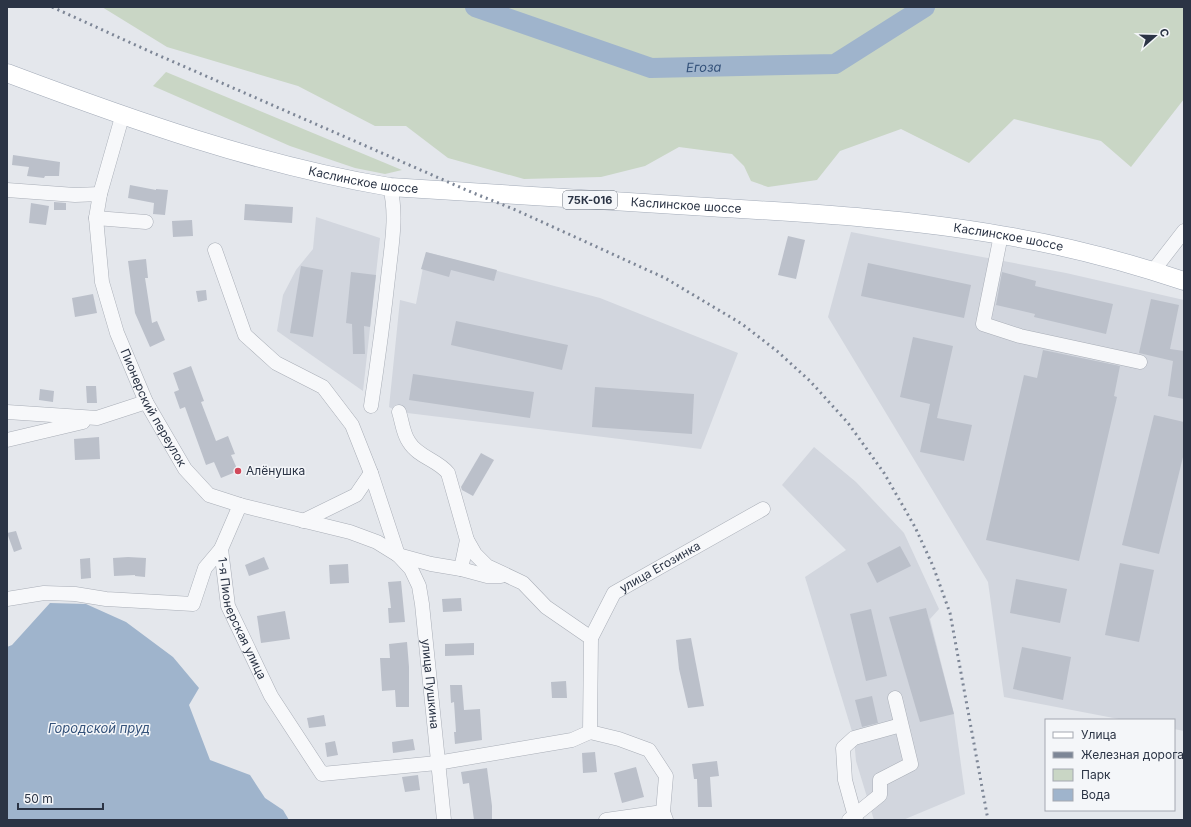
<svg xmlns="http://www.w3.org/2000/svg" width="1191" height="827" font-family="Inter,sans-serif">
  <style>
    .built { fill: #d2d6de }
    .green { fill: #c9d6c5 }
    .water { fill: #9fb4cc }
    .lines { fill: none; stroke-linecap: round; stroke-linejoin: round }
    .river { stroke: #9fb4cc; stroke-width: 20 }
    .building { fill: #bbc0ca }
    .minor-casing { stroke: #a9aeb7; stroke-width: 15 }
    .major-casing { stroke: #a3abb8; stroke-width: 19 }
    .minor { stroke: #f7f8fa; stroke-width: 14 }
    .major { stroke: #fff; stroke-width: 18 }
    .rail { stroke: #7d8696; stroke-width: 3; stroke-dasharray: 2 4; stroke-linecap: butt }
    .poi-dot { fill: #d1495b; stroke: #f4f6f9; stroke-width: 1.5 }
    .labels { text-anchor: middle; stroke-width: 3; stroke-linejoin: round; paint-order: stroke }
    .shield { fill: #f4f6f9; stroke: #676e7b; stroke-width: 1 }
    .shield-label { font-size: 11px; font-weight: bold; fill: #2b3445 }
    .street-label { font-size: 12px; fill: #2b3445; stroke: #f4f6f9 }
    .poi-label { font-size: 12px; fill: #2b3445; stroke: #f4f6f9; text-anchor: start }
    .water-label { font-size: 13px; font-style: italic; fill: #34527a; stroke: #f4f6f9 }
  </style>
  <rect width="100%" height="100%" fill="#e4e7ec"/>
  <g class="built">
    <polygon points="316,217 380,238 363,391 277,331 283,295 296,270 313,249"/>
    <polygon points="851,232 1066,273 1184,300 1184,731 1174,729 1174,720 1124,720 1004,697 988,582 828,317"/>
    <polygon points="426,252 600,298 738,353 701,449 399,412 389,407 400,300 416,304"/>
    <polygon points="814,447 856,482 904,533 939,609 930,619 954,714 965,794 903,820 874,820 856,761 854,738 805,577 846,550 782,485"/>
  </g>
  <g class="green">
    <polygon points="102,7 1184,7 1184,99 1131,167 1101,141 1014,119 969,163 901,129 840,151 817,180 768,187 751,181 744,166 732,154 679,147 645,166 601,177 524,179 448,158 406,126 375,126 298,86 167,47"/>
    <polygon points="166,72 402,170 385,174 355,168 290,146 153,86"/>
  </g>
  <polygon class="water" points="50,603 86,604 126,622 173,657 199,688 189,705 210,760 250,775 265,798 283,810 289,820 7,820 7,647 12,645"/>
  <g class="lines">
    <path class="river" id="s1" d="M475 7 651 68 835 64 925 7"/>
  </g>
  <g class="building">
    <polygon points="13,155 60,162 59,176 45,176 44,178 27,176 29,167 12,165"/>
    <polygon points="130,185 156,190 156,189 168,190 165,215 153,214 154,203 128,198"/>
    <polygon points="54,202 66,203 66,210 54,210"/>
    <polygon points="31,203 49,206 46,225 29,223"/>
    <polygon points="245,204 293,207 292,223 244,220"/>
    <polygon points="192,220 193,236 173,237 172,221"/>
    <polygon points="788,236 805,240 796,279 778,275"/>
    <polygon points="426,252 497,270 494,281 451,270 449,277 421,269"/>
    <polygon points="146,259 148,278 145,278 152,323 157,321 165,340 150,347 135,313 128,261"/>
    <polygon points="868,263 971,285 964,318 861,296"/>
    <polygon points="301,266 323,270 313,337 290,333"/>
    <polygon points="351,272 376,275 370,327 364,326 365,354 353,354 352,324 346,323"/>
    <polygon points="1002,272 1036,281 1035,286 1113,304 1106,334 1034,317 1035,314 996,305"/>
    <polygon points="206,290 207,300 198,302 196,291"/>
    <polygon points="93,294 97,313 75,317 72,298"/>
    <polygon points="1151,299 1179,305 1170,349 1184,351 1184,399 1168,396 1173,361 1139,353"/>
    <polygon points="456,321 568,345 562,370 451,345"/>
    <polygon points="913,337 953,346 937,418 972,425 964,461 920,452 930,404 900,397"/>
    <polygon points="1043,350 1120,366 1114,396 1117,397 1079,561 986,540 1024,375 1037,378"/>
    <polygon points="191,366 204,401 201,402 216,441 228,436 235,454 231,455 238,471 221,478 214,462 206,465 185,407 180,409 174,392 179,390 173,373"/>
    <polygon points="413,374 534,392 530,418 409,400"/>
    <polygon points="86,386 96,386 97,403 87,403"/>
    <polygon points="595,387 694,394 692,434 592,427"/>
    <polygon points="40,389 54,391 53,402 39,400"/>
    <polygon points="1154,415 1184,422 1184,453 1159,554 1122,545"/>
    <polygon points="99,437 100,459 75,460 74,439"/>
    <polygon points="481,453 494,460 473,496 462,490 461,487"/>
    <polygon points="16,531 22,549 14,552 7,533"/>
    <polygon points="900,546 911,566 877,583 867,563"/>
    <polygon points="128,557 146,558 145,577 135,576 135,575 114,576 113,558"/>
    <polygon points="264,557 269,569 249,576 245,565"/>
    <polygon points="90,558 91,578 81,579 80,559"/>
    <polygon points="1120,563 1154,570 1139,642 1105,635"/>
    <polygon points="348,564 349,583 330,584 329,565"/>
    <polygon points="1016,579 1067,589 1060,623 1010,613"/>
    <polygon points="401,581 405,622 389,623 388,608 391,608 388,582"/>
    <polygon points="461,598 462,611 443,612 442,599"/>
    <polygon points="926,608 954,714 920,722 889,617"/>
    <polygon points="871,609 887,676 866,681 850,614"/>
    <polygon points="285,611 290,639 261,643 257,616"/>
    <polygon points="691,638 704,706 688,708 679,669 676,640"/>
    <polygon points="407,642 409,667 409,707 396,707 395,690 382,691 380,658 390,658 389,644"/>
    <polygon points="474,643 474,655 445,656 445,644"/>
    <polygon points="1022,647 1071,657 1063,700 1013,689"/>
    <polygon points="566,681 567,698 552,698 551,682"/>
    <polygon points="450,685 462,685 464,710 480,709 482,740 455,744 454,732 456,732 454,702 451,703"/>
    <polygon points="872,696 878,723 862,727 855,700"/>
    <polygon points="324,715 326,726 309,728 307,718"/>
    <polygon points="413,739 415,750 393,753 392,742"/>
    <polygon points="335,741 338,755 327,757 325,743"/>
    <polygon points="595,752 597,772 583,773 582,753"/>
    <polygon points="717,761 719,776 710,777 712,807 698,807 697,779 694,779 692,764"/>
    <polygon points="636,767 644,797 622,803 614,773"/>
    <polygon points="487,768 492,806 492,820 474,820 469,783 463,784 461,772"/>
    <polygon points="418,775 420,790 405,792 402,777"/>
  </g>
  <g class="lines">
    <defs>
      <g id="minor">
        <path id="s2" d="M122 117 100 194 96 218 102 282 117 333 146 402 185 469 209 495 240 505 350 532 377 542 398 555 431 564 461 569 467 540"/>
        <polyline points="7,190 75,195 100,194"/>
        <polyline points="96,218 146,222"/>
        <polyline points="1001,235 983,324 1020,336 1140,362"/>
        <path id="s3" d="M215 250 245 335 276 363 323 387 352 425 371 473 398 555 411 569 419 586 422 604 444 820"/>
        <polyline points="1153,271 1184,231"/>
        <path d="M371 406C378 360 384 315 389 269 392 242 397 214 390 187"/>
        <polyline points="7,412 97,418 146,402"/>
        <path d="M399 412C402 421 403 434 409 442 418 457 438 460 448 473L467 540 475 554 487 566 523 583 546 607 591 638"/>
        <polyline points="7,440 83,422"/>
        <polyline points="303,521 356,495 371,473"/>
        <polyline points="221,549 240,505"/>
        <polyline points="461,569 487,576 501,576"/>
        <path id="s4" d="M7 599 44 593 75 594 106 599 193 604 205 568 221 549 228 606 271 696 322 774 437 763 572 740 590 732"/>
        <polyline points="606,820 663,812"/>
        <path id="s5" d="M666 820 663 812 666 776 649 750 619 739 590 732 591 638 614 593 763 509"/>
        <polyline points="849,820 880,795 880,780 911,764 895,698"/>
        <polyline points="856,820 845,780 843,748 854,738 901,725"/>
      </g>
      <g id="major">
        <path id="s6" d="M7 73C132 120 258 165 390 187 496 194 602 200 708 207 805 213 904 218 1001 235 1063 245 1124 261 1184 281"/>
      </g>
    </defs>
    <use href="#minor" class="minor-casing"/>
    <use href="#major" class="major-casing"/>
    <use href="#minor" class="minor"/>
    <use href="#major" class="major"/>
    <polyline class="rail" points="52,7 151,52 471,192 518,211 665,278 742,324 777,351 810,381 848,423 884,473 915,527 933,566 950,613 988,820"/>
  </g>
  <circle class="poi-dot" cx="238" cy="471" r="4"/>
  <g class="labels">
    <rect class="shield" x="563" y="191" width="54" height="18" rx="3"/>
    <g class="shield-label">
      <text x="590" y="204">75К-016</text>
    </g>
    <g class="street-label">
      <text dy="4" stroke="none"><textPath href="#s6" startOffset="373">Каслинское шоссе</textPath></text>
      <text dy="4" stroke="none"><textPath href="#s6" startOffset="697">Каслинское шоссе</textPath></text>
      <text dy="4" stroke="none"><textPath href="#s6" startOffset="1021">Каслинское шоссе</textPath></text>
      <text dy="4" stroke="none"><textPath href="#s2" startOffset="305">Пионерский переулок</textPath></text>
      <text dy="4" stroke="none"><textPath href="#s5" startOffset="335">улица Егозинка</textPath></text>
      <text dy="4" stroke="none"><textPath href="#s4" startOffset="323">1-я Пионерская улица</textPath></text>
      <text dy="4" stroke="none"><textPath href="#s3" startOffset="507">улица Пушкина</textPath></text>
    </g>
    <g class="poi-label">
      <text x="246" y="475">Алёнушка</text>
    </g>
    <g class="water-label">
      <text dy="5" stroke="none"><textPath href="#s1" startOffset="239">Егоза</textPath></text>
      <text x="99" y="733">Городской пруд</text>
    </g>
  </g>
  <rect width="1191" height="827" fill="none" stroke="#2b3445" stroke-width="16"/>
  <rect x="1045" y="719" width="130" height="92" fill="#f4f6f9" stroke="#a4a8b1"/>
  <rect x="1053" y="732" width="20" height="6" fill="#ffffff" stroke="#a4a8b1"/>
  <text x="1081" y="739" font-size="12" fill="#2b3445">Улица</text>
  <rect x="1053" y="752" width="20" height="6" fill="#7d8696" stroke="#a4a8b1"/>
  <text x="1081" y="759" font-size="12" fill="#2b3445">Железная дорога</text>
  <rect x="1053" y="769" width="20" height="12" fill="#c9d6c5" stroke="#a4a8b1"/>
  <text x="1081" y="779" font-size="12" fill="#2b3445">Парк</text>
  <rect x="1053" y="789" width="20" height="12" fill="#9fb4cc" stroke="#a4a8b1"/>
  <text x="1081" y="799" font-size="12" fill="#2b3445">Вода</text>
  <g transform="translate(1155 36) rotate(70)" stroke="#f4f6f9" stroke-width="3" paint-order="stroke">
  <path d="M0-3L7 15L0 10L-7 15Z" fill="#2b3445"/>
  <text y="-6" font-size="11" font-weight="bold" text-anchor="middle" fill="#2b3445">С</text>
  </g>
  <path d="M18 803v6h85v-6" fill="none" stroke="#2b3445" stroke-width="2"/>
  <text x="24" y="803" font-size="12" fill="#2b3445" stroke="#f4f6f9" stroke-width="3" paint-order="stroke">50 m</text>
</svg>
